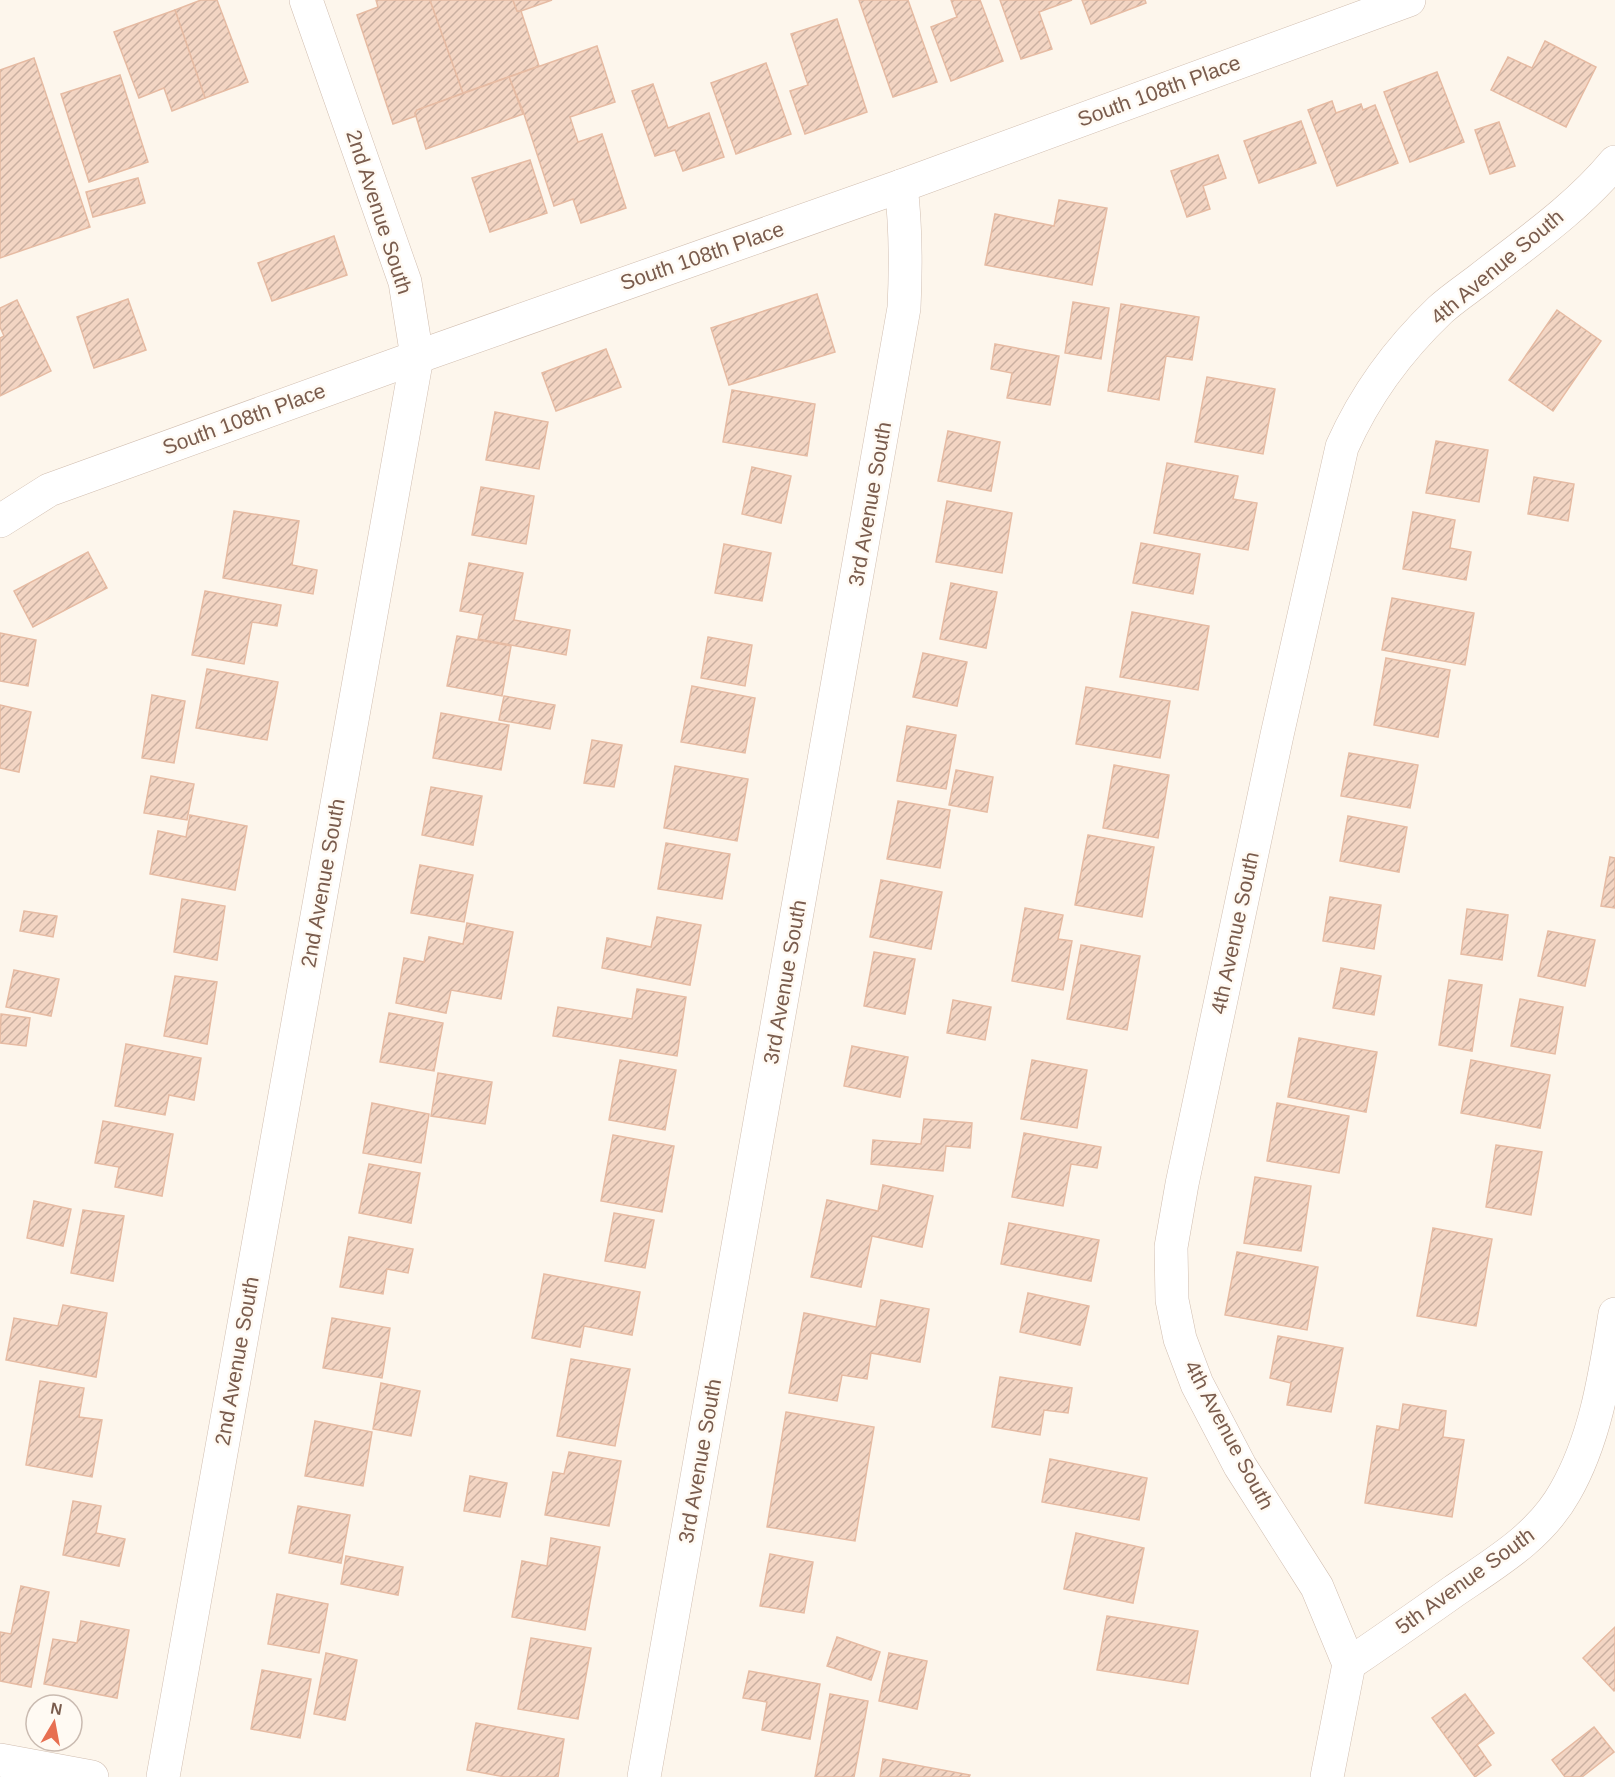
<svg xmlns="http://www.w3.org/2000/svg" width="1615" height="1777" font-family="Arial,sans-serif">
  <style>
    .building { fill: url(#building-hatch); stroke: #e6bba3; stroke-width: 1.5 }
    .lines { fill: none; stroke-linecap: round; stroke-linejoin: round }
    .street-casing { stroke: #d1beb0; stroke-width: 34 }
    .street { stroke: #fff; stroke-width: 33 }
    .labels { text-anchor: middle; stroke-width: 5; stroke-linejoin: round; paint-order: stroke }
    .street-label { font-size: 21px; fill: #7a5c4d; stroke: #fffaf3 }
  </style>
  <defs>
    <pattern id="building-hatch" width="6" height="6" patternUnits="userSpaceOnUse" patternTransform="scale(1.5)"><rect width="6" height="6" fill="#f3d5c3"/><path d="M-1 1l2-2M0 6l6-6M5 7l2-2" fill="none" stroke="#cab0a1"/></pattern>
  </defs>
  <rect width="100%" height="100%" fill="#fdf6ec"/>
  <g class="building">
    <polygon points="201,0 217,0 248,82 205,98 175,10"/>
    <polygon points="376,0 430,0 463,93 417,110 415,113 416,116 393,124 357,15 378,7"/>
    <polygon points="430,0 513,0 517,11 521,11 539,66 463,93"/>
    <polygon points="513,0 552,0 521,11 517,11"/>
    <polygon points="859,0 908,0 937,82 893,97"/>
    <polygon points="951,0 980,0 1003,61 951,81 931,27 957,17"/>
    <polygon points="1000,0 1072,0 1039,12 1052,49 1021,59"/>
    <polygon points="1082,0 1145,0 1146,3 1091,24"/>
    <polygon points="175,10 205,98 172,111 164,88 139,98 114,32"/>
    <polygon points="837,19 867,112 805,134 790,91 808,85 791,34"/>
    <polygon points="1545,41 1596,67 1566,127 1491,90 1508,57 1532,68"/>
    <polygon points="597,46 615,102 570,117 578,142 602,134 626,208 581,223 573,199 554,206 523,111 509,77"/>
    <polygon points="34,58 90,227 0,258 0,70"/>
    <polygon points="766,63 791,134 736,154 711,83"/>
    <polygon points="1437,72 1464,142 1410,162 1384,92"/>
    <polygon points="120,75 148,162 89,182 61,94"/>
    <polygon points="509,77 523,114 426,149 415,113 417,110"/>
    <polygon points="653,84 668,128 709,113 724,157 683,171 675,150 655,156 632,91"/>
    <polygon points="1332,101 1336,113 1361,104 1363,110 1375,105 1398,163 1337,186 1308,110"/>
    <polygon points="1301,121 1316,163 1259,183 1244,141"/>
    <polygon points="1499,122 1515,166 1490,174 1475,130"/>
    <polygon points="1218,155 1226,178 1203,186 1210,209 1187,217 1171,171"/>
    <polygon points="530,160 547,213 490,232 472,178"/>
    <polygon points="138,178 145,203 93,217 86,192"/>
    <polygon points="1059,200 1107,208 1092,285 985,265 995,214 1054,226"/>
    <polygon points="334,236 347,275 272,301 258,263"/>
    <polygon points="817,294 835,352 729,385 711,328"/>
    <polygon points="128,299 146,350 94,368 77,317"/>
    <polygon points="17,300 51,371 0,396 0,338 4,336 0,327 0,308"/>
    <polygon points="1073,302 1109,308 1101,359 1065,353"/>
    <polygon points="1121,304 1199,317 1192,360 1166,356 1159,400 1108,391"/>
    <polygon points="1557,310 1601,341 1553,411 1509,380"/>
    <polygon points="995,344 1059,356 1050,405 1007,398 1012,373 991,369"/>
    <polygon points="606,349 621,387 556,411 542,373"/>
    <polygon points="1207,377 1275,389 1263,454 1195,442"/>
    <polygon points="732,390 815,404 807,456 723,442"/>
    <polygon points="495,412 548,422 539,469 486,460"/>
    <polygon points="948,431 1000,442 991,491 938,481"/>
    <polygon points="1436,441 1488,450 1479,502 1426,493"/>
    <polygon points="1167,463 1238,476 1233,499 1257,503 1248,550 1154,533"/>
    <polygon points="752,467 791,476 781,523 742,514"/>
    <polygon points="1534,477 1574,484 1568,521 1528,514"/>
    <polygon points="481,487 534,496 526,544 472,535"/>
    <polygon points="947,501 1012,513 1002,573 936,562"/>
    <polygon points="234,511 299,521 292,565 317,570 313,594 223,578"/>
    <polygon points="1413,512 1455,520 1450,548 1471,552 1466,580 1403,569"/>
    <polygon points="1141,543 1200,554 1193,594 1133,583"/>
    <polygon points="724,544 771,553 762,601 715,593"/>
    <polygon points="88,552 107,588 33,627 14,591"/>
    <polygon points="469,563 523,573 514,620 570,630 566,655 478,639 483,615 460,611"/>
    <polygon points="951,583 997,592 986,648 940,639"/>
    <polygon points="205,591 281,605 277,626 252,622 244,664 192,655"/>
    <polygon points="1392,598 1474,613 1465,665 1382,650"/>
    <polygon points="1132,612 1209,626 1198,690 1120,677"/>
    <polygon points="0,633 36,640 28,686 0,681"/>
    <polygon points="457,636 511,646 502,696 447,686"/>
    <polygon points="708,637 752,645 745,686 701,678"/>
    <polygon points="923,653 967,662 957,706 913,697"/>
    <polygon points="1386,658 1450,670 1438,737 1374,725"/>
    <polygon points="207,669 278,682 267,740 196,728"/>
    <polygon points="692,686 755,698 745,753 681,742"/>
    <polygon points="1086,687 1170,701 1160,758 1076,744"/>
    <polygon points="152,695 185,701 174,763 142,758"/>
    <polygon points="504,696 555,705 550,729 499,720"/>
    <polygon points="0,705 31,712 19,772 0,768"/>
    <polygon points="441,713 509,725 501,770 433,758"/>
    <polygon points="907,726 956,735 946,789 897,781"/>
    <polygon points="592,740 622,745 614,787 584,783"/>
    <polygon points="1349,753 1418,765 1410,808 1341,796"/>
    <polygon points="1114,765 1169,775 1158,838 1103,828"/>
    <polygon points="675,766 748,779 737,841 664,828"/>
    <polygon points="956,770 993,777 987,812 949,805"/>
    <polygon points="151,776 194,784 187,820 144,813"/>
    <polygon points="431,787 482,796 473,845 422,835"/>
    <polygon points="898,801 950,810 940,868 887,859"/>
    <polygon points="190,815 247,826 235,890 150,874 158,831 186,837"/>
    <polygon points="1348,816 1407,827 1399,872 1340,861"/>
    <polygon points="1088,835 1154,847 1142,917 1075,905"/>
    <polygon points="666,843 730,854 722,899 658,889"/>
    <polygon points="1610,857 1615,858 1615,908 1601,906"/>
    <polygon points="420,865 473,875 464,922 411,913"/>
    <polygon points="881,880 942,892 931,949 870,937"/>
    <polygon points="1330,897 1381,905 1374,949 1323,941"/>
    <polygon points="182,899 225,906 217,960 174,952"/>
    <polygon points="1025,908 1063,915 1058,939 1072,941 1063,990 1012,981"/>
    <polygon points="1467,909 1508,915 1502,960 1461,954"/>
    <polygon points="24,911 57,916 53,937 20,931"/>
    <polygon points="657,917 701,925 690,985 602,968 607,938 651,947"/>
    <polygon points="467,923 513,932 501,999 451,990 446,1013 396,1003 404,958 424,962 429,937 463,944"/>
    <polygon points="1548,931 1595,940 1585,986 1538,976"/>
    <polygon points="1081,945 1140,956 1127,1030 1067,1019"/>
    <polygon points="874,952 915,959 905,1014 864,1006"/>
    <polygon points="1341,968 1381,976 1374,1015 1333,1008"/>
    <polygon points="14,970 59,979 51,1016 6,1007"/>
    <polygon points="175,976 217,982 207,1044 164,1036"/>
    <polygon points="1449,980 1482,985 1472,1051 1439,1045"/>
    <polygon points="637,989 686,997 677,1056 553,1036 558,1007 632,1019"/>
    <polygon points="1520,999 1563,1007 1555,1054 1511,1046"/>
    <polygon points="953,1000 991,1007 985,1040 947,1033"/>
    <polygon points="389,1013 443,1023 434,1071 380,1062"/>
    <polygon points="1,1014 30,1018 26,1046 0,1043"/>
    <polygon points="1299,1038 1377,1052 1366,1112 1288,1097"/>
    <polygon points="126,1044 201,1058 194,1100 169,1095 165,1115 115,1106"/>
    <polygon points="852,1046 908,1057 900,1097 844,1086"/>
    <polygon points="620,1060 676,1070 665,1130 609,1120"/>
    <polygon points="1032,1060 1087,1070 1077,1128 1021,1119"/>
    <polygon points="1471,1060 1550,1075 1540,1128 1461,1113"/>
    <polygon points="438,1073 492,1082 485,1124 431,1116"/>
    <polygon points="372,1103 429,1114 421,1163 363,1153"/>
    <polygon points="1277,1103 1349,1116 1339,1173 1267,1161"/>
    <polygon points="924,1119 972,1123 970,1148 946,1146 943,1171 871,1164 873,1140 921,1144"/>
    <polygon points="103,1121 173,1134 162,1196 115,1187 119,1167 95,1163"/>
    <polygon points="1024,1133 1101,1147 1097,1168 1071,1164 1063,1206 1012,1197"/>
    <polygon points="613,1135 674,1146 662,1212 601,1201"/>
    <polygon points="1496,1145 1542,1152 1531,1215 1486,1207"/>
    <polygon points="369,1164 420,1173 411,1223 359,1213"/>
    <polygon points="1255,1177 1311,1186 1301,1251 1244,1243"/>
    <polygon points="883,1185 933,1196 922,1247 872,1236 861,1287 811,1277 827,1200 878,1211"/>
    <polygon points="34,1201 71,1209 63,1246 27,1238"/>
    <polygon points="83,1210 124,1216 113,1281 71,1273"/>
    <polygon points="614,1213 654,1220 645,1268 605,1261"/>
    <polygon points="1009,1223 1099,1240 1091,1281 1001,1264"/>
    <polygon points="1433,1228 1492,1239 1476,1326 1417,1316"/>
    <polygon points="349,1237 413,1249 408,1273 387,1269 383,1294 340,1287"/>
    <polygon points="1237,1252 1318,1267 1307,1330 1225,1315"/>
    <polygon points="544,1274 640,1292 632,1335 584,1326 580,1347 532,1338"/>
    <polygon points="1028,1293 1089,1306 1080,1345 1020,1332"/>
    <polygon points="881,1300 929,1309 920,1362 871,1353 867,1379 842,1375 837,1401 789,1393 804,1313 876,1327"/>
    <polygon points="63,1305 107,1313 96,1377 6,1360 14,1318 58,1326"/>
    <polygon points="332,1318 390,1328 382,1378 323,1368"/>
    <polygon points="1278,1336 1343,1348 1331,1412 1287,1405 1291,1383 1270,1378"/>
    <polygon points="571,1359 630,1369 615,1446 557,1436"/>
    <polygon points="1000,1377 1072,1388 1068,1413 1044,1410 1040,1435 992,1427"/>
    <polygon points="40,1381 84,1388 79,1417 102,1420 92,1477 26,1465"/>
    <polygon points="381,1383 420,1391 411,1436 373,1429"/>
    <polygon points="1403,1404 1446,1411 1443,1437 1464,1440 1452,1517 1365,1503 1377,1426 1399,1430"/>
    <polygon points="786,1412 874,1427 855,1541 767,1527"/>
    <polygon points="315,1421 372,1432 363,1486 305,1476"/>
    <polygon points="569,1452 621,1461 609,1526 545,1515 553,1472 564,1474"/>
    <polygon points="1050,1459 1147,1478 1139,1520 1042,1502"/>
    <polygon points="470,1476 507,1483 500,1517 464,1511"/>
    <polygon points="73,1501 101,1506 96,1533 125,1539 119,1566 63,1555"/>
    <polygon points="298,1506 350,1515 341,1563 289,1553"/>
    <polygon points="1076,1533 1144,1548 1133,1603 1064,1589"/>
    <polygon points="551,1538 600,1547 585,1630 512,1617 522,1561 547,1566"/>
    <polygon points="770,1554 813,1562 804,1613 760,1606"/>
    <polygon points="346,1556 403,1567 398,1595 341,1584"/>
    <polygon points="21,1586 49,1592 31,1687 0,1681 0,1632 11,1634"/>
    <polygon points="277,1594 328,1604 319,1653 268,1644"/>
    <polygon points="1107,1616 1198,1631 1188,1684 1097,1670"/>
    <polygon points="81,1621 129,1630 117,1698 44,1684 53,1639 77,1643"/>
    <polygon points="1615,1627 1615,1690 1614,1691 1583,1658"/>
    <polygon points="837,1637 880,1652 871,1680 827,1666"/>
    <polygon points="531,1638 591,1648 578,1719 518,1709"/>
    <polygon points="326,1653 357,1660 345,1720 314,1714"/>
    <polygon points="889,1653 927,1661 917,1709 879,1701"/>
    <polygon points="262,1670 311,1679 300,1738 251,1729"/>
    <polygon points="749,1671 820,1684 810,1739 762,1730 767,1702 743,1698"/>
    <polygon points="830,1694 868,1701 854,1777 815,1777"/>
    <polygon points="1465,1694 1494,1733 1477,1745 1491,1765 1475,1777 1432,1718"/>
    <polygon points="476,1723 564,1739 558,1777 505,1777 467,1770"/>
    <polygon points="1594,1727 1614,1752 1582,1777 1565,1777 1552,1760"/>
    <polygon points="883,1759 970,1775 969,1777 880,1777"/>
  </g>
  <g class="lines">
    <defs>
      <g id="street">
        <polyline points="0,521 49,490 417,357 901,186 1409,0"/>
        <path d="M1349 1664C1384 1640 1419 1616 1454 1591 1495 1563 1540 1537 1565 1492 1596 1438 1605 1375 1615 1314"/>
        <polyline points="0,1760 92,1777"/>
        <polyline points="163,1777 417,357 405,282 306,0"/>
        <path d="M644 1777 904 308C906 267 906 227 901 186"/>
        <path d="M1327 1777 1349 1664 1317 1587 1240 1466 1197 1384 1180 1339 1172 1300 1171 1247 1182 1184 1277 735 1342 447C1365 395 1399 349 1440 310 1452 299 1467 289 1480 279 1526 243 1577 208 1615 162"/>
      </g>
    </defs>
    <use href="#street" class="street-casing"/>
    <use href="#street" class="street"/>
  </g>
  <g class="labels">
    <g class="street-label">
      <text transform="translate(1159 91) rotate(-20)" y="7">South 108th Place</text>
      <text transform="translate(379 212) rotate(72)" y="7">2nd Avenue South</text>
      <text transform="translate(702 256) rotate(-19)" y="7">South 108th Place</text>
      <text transform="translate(1497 267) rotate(-40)" y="7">4th Avenue South</text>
      <text transform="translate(244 419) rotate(-20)" y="7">South 108th Place</text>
      <text transform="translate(870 504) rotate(-80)" y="7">3rd Avenue South</text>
      <text transform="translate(323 883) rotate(-80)" y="7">2nd Avenue South</text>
      <text transform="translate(1235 933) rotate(-78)" y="7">4th Avenue South</text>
      <text transform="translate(785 982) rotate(-80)" y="7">3rd Avenue South</text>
      <text transform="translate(237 1361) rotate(-80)" y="7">2nd Avenue South</text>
      <text transform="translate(1229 1435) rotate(62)" y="7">4th Avenue South</text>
      <text transform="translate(700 1461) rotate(-80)" y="7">3rd Avenue South</text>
      <text transform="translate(1465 1581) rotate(-36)" y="7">5th Avenue South</text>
    </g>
  </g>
  <g transform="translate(54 1723) rotate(10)"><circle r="28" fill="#fffaf3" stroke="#cabbb1" stroke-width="1.5"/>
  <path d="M0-4.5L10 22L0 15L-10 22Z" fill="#e76f51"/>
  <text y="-9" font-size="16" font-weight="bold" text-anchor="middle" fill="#7a5c4d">N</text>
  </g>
</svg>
